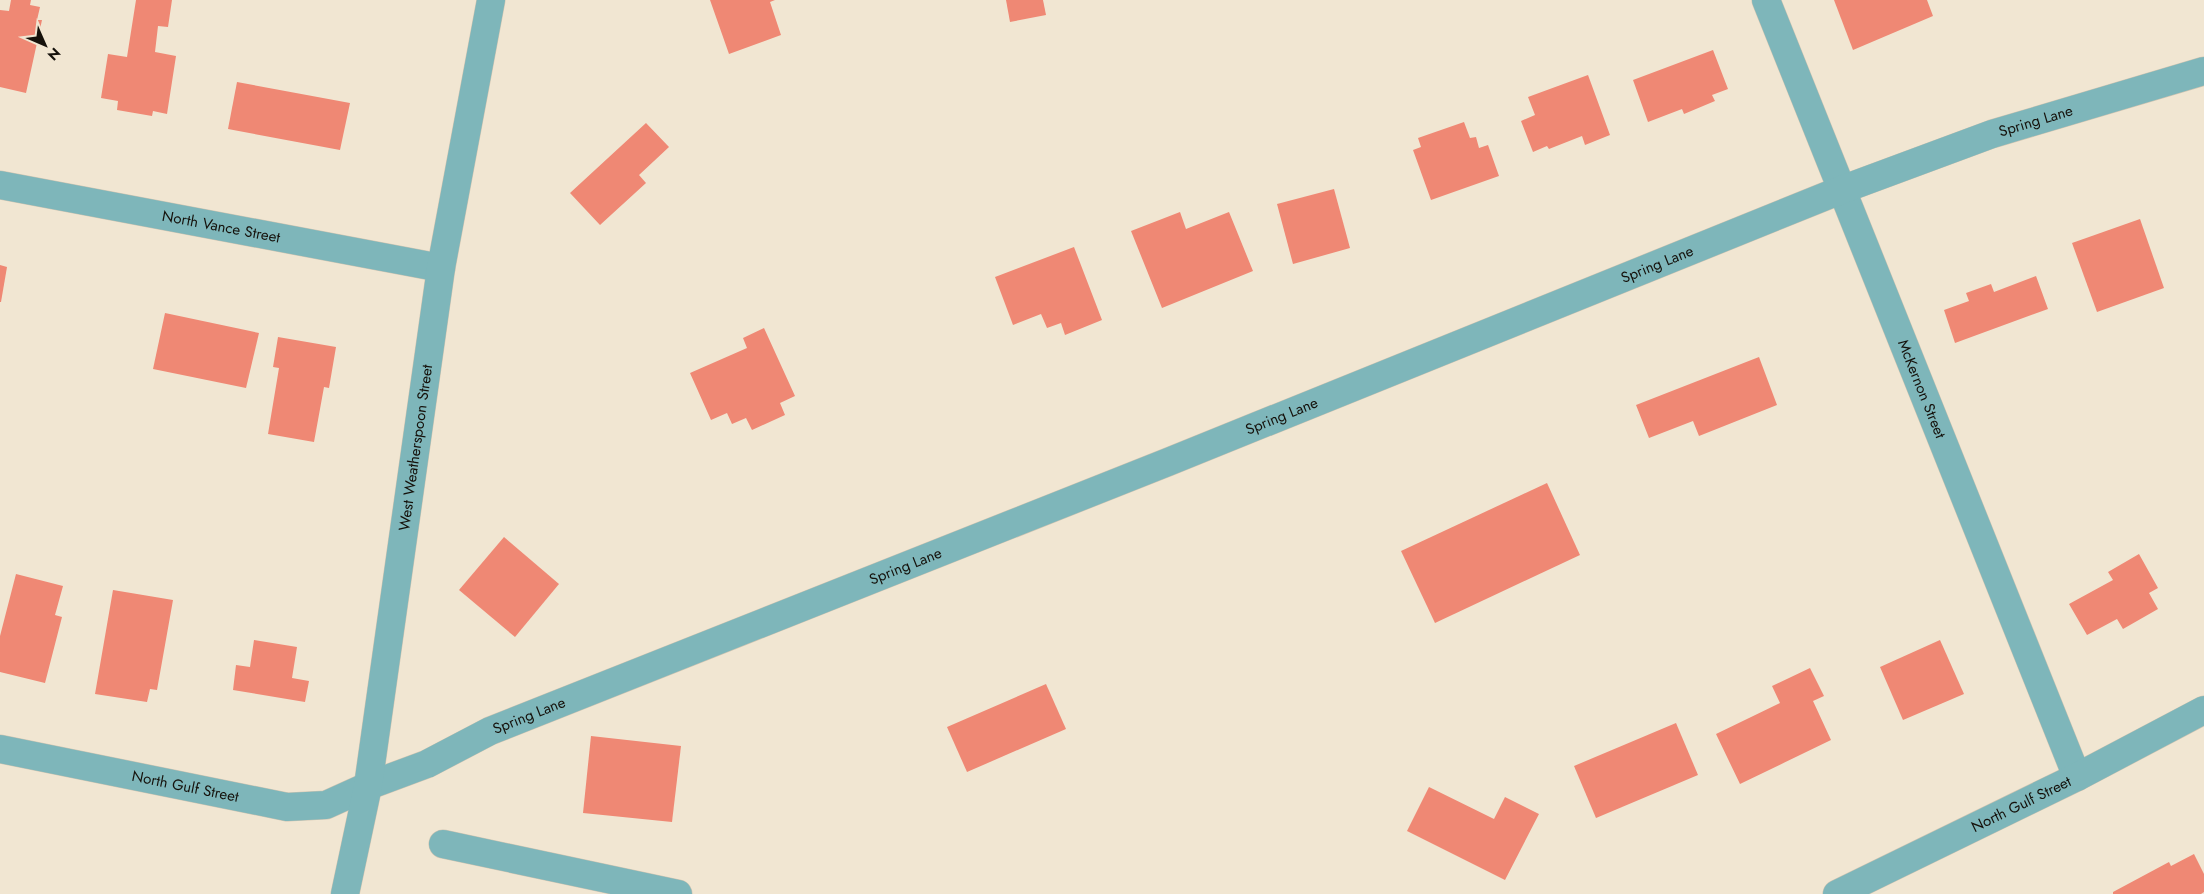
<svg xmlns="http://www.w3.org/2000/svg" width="2204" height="894" font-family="Jost,sans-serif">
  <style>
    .building { fill: #ef8874 }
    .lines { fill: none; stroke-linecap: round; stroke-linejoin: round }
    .minor-casing { stroke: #cec4b2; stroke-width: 29 }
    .minor { stroke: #7eb6ba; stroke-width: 28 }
    .labels { text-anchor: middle; stroke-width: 5; stroke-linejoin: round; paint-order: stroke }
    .street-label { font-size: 15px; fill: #15110b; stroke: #f1e6d2 }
  </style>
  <rect width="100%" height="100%" fill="#f1e6d2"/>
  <g class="building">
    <polygon points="11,0 31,0 30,5 40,7 37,20 42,20 26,93 0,87 0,10 9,11"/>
    <polygon points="136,0 172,0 168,27 158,26 155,52 176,56 167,114 153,111 152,116 117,110 118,101 101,98 108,54 127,57"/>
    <polygon points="710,0 775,0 770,2 781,35 729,54"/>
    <polygon points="1006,0 1043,0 1046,15 1010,22"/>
    <polygon points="1834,0 1927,0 1933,16 1853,50"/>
    <polygon points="1713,50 1728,89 1712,95 1715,101 1684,114 1682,109 1648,122 1633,80"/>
    <polygon points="1588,75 1610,135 1585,145 1582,136 1549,149 1547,146 1533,152 1521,121 1535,115 1528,97"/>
    <polygon points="237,82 350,103 340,150 228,129"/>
    <polygon points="1464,122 1470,138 1476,137 1479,148 1488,145 1499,176 1431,200 1413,150 1421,147 1418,138"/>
    <polygon points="646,123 669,147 639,175 646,183 600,225 570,193"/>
    <polygon points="1334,189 1350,248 1293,264 1277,204"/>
    <polygon points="1180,212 1186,229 1229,212 1253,271 1162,308 1131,231"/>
    <polygon points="2140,219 2164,288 2097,312 2072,243"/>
    <polygon points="1074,247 1102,320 1065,335 1061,323 1047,328 1041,314 1013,325 995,277"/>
    <polygon points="0,265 7,267 1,302 0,302"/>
    <polygon points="2036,276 2048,309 1955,343 1944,310 1969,301 1966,293 1991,284 1994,292"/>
    <polygon points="165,313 259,333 246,388 153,369"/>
    <polygon points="764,328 795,396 780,403 785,415 752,430 746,418 732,424 727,413 711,420 690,373 747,348 743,338"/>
    <polygon points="278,337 336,347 329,388 324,387 314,442 268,434 279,368 273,367"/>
    <polygon points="1759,357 1777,405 1699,436 1693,421 1649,438 1636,405"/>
    <polygon points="1547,483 1580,555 1435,623 1401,551"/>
    <polygon points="504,537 559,584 515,637 459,590"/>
    <polygon points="2139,554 2158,588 2149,593 2158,609 2123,629 2117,619 2087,635 2069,604 2113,580 2108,572"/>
    <polygon points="16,574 63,586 55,615 62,617 45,683 0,672 0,636"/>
    <polygon points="113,590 173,600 157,690 150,689 147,702 95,694"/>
    <polygon points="254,640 297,647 292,678 309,681 305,702 233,690 236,665 250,667"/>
    <polygon points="1940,640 1964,694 1903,720 1880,667"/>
    <polygon points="1810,668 1824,696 1813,701 1831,740 1740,784 1716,734 1780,703 1772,686"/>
    <polygon points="1046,684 1066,729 967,772 947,727"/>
    <polygon points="1676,723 1698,775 1596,818 1574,766"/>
    <polygon points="591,736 681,746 672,822 583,813"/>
    <polygon points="1429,787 1494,819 1505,797 1539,814 1505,880 1407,831"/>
    <polygon points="2194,854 2204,874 2204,892 2201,894 2113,894 2113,892 2169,862 2171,866"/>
  </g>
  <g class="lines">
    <defs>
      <g id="minor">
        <path id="s1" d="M1766 0 2077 777"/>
        <path id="s2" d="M0 185 441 268"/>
        <path id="s3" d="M0 749 287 807 326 805 368 786 427 764 490 731 1168 462 1841 190 1992 134 2204 71"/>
        <polyline points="443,844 678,894"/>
        <path id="s4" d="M345 894 368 786 441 268 491 0"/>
        <path id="s5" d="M1837 894 2077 777 2204 710"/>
      </g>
    </defs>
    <use href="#minor" class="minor-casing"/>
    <use href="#minor" class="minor"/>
  </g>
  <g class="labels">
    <g class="street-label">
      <text dy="5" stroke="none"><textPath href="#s3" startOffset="2174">Spring Lane</textPath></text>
      <text dy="5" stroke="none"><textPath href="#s2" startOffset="225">North Vance Street</textPath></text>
      <text dy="5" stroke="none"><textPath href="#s3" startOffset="1769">Spring Lane</textPath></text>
      <text dy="5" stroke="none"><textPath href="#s1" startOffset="419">McKernon Street</textPath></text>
      <text dy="5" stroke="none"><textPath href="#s3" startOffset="1364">Spring Lane</textPath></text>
      <text dy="5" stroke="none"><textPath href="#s4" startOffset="452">West Weatherspoon Street</textPath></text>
      <text dy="5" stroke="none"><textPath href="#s3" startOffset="959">Spring Lane</textPath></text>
      <text dy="5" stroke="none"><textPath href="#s3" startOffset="554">Spring Lane</textPath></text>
      <text dy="5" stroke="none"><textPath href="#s3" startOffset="189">North Gulf Street</textPath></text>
      <text dy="5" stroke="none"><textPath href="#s5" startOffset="205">North Gulf Street</textPath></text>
    </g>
  </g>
  <g transform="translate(45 45) rotate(135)" stroke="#f1e6d2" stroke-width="4" paint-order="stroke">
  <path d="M0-4L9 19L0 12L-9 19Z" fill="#15110b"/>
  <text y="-8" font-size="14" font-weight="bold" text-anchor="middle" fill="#15110b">N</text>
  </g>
</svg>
